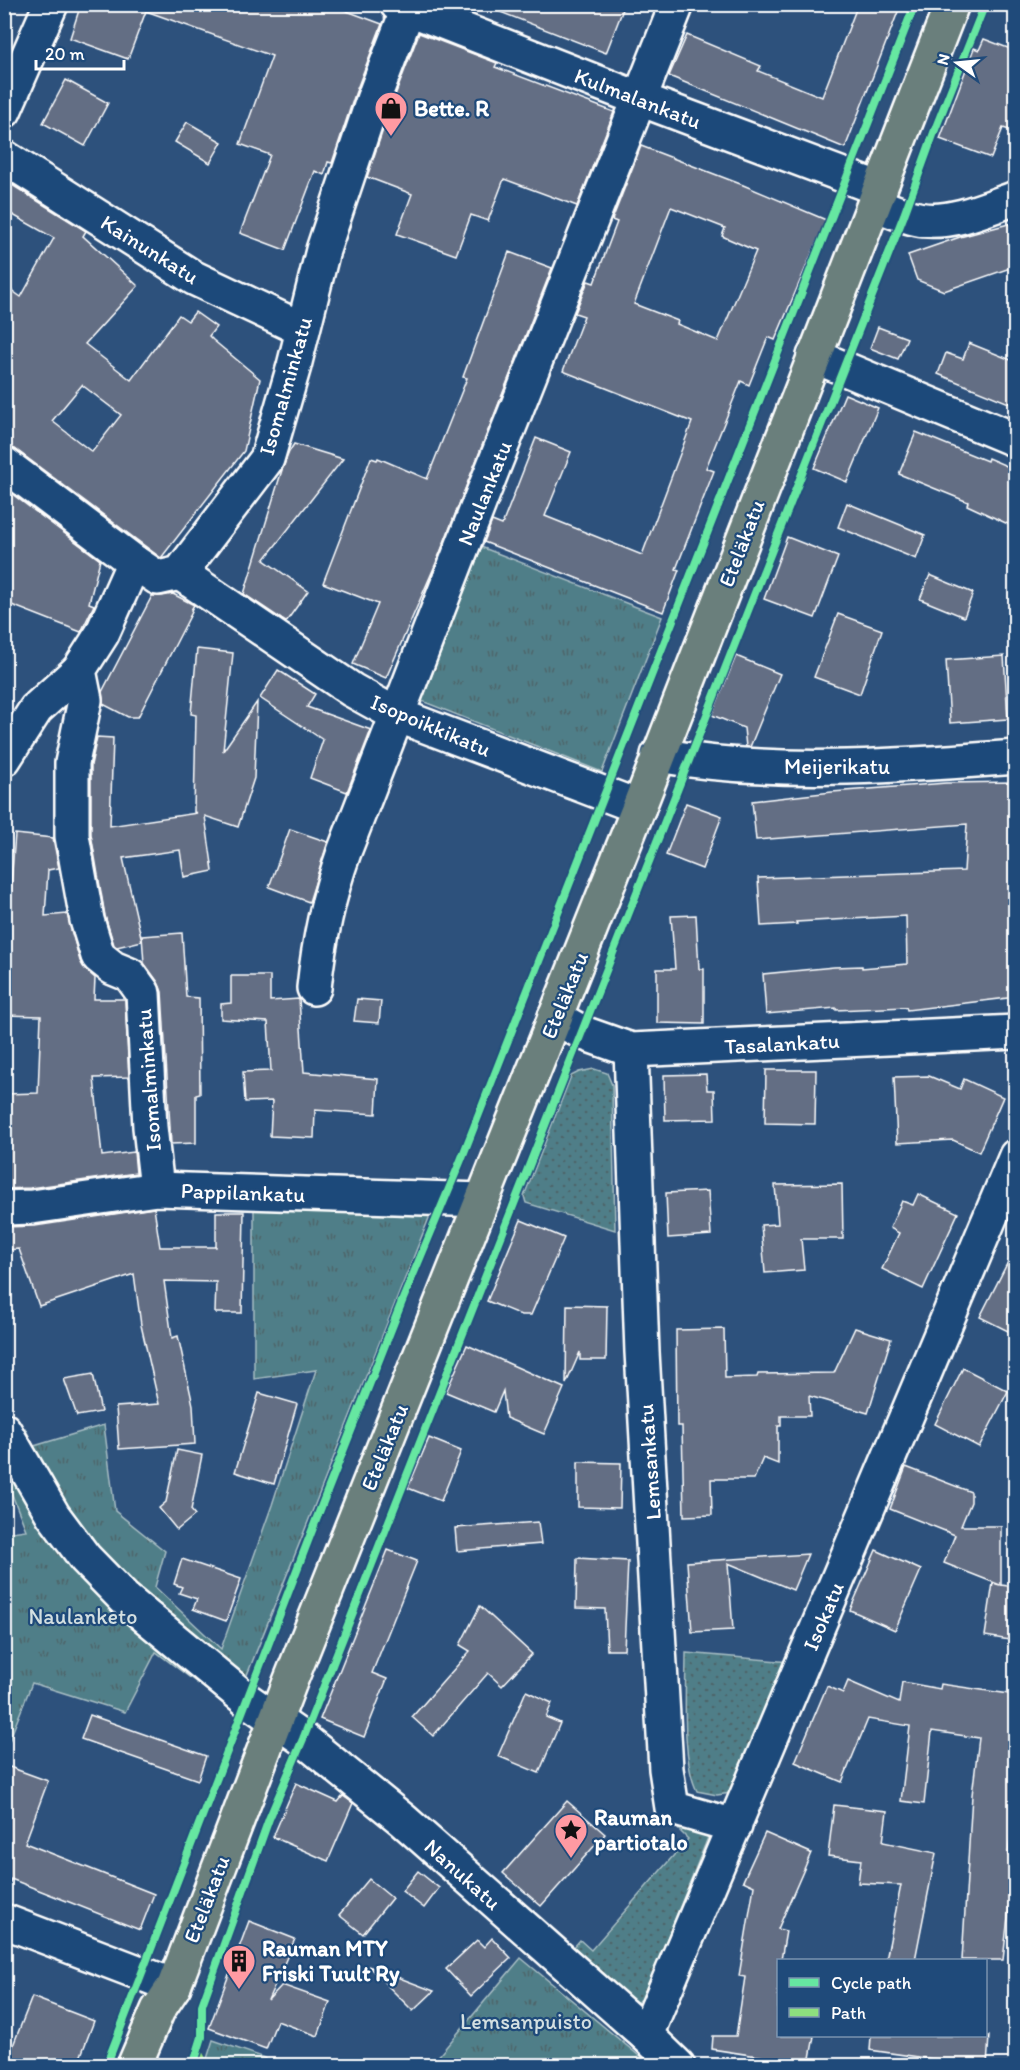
<svg xmlns="http://www.w3.org/2000/svg" width="1020" height="2070" font-family="Itim,sans-serif">
  <style>
    .grass { fill: url(#grass-dots); stroke: #a8bec4; stroke-width: 1.5 }
    .park { fill: url(#park-tufts); stroke: #a8bec4; stroke-width: 1.5 }
    .building { fill: #646e84; stroke: #fff; stroke-width: 1.5; fill-rule: evenodd }
    .lines { fill: none; stroke-linecap: round; stroke-linejoin: round }
    .minor-casing { stroke: #fff; stroke-width: 38 }
    .major-casing { stroke: #fff; stroke-width: 38 }
    .minor { stroke: #1f4a7a; stroke-width: 33 }
    .major { stroke: #6a7f7c; stroke-width: 33 }
    .quiet { stroke: #8de07e; stroke-width: 6; stroke-dasharray: 12 6; stroke-linecap: butt }
    .cycleway-casing { stroke: #1f4a7a; stroke-width: 11 }
    .cycleway { stroke: #66e7a1; stroke-width: 8 }
    .labels { text-anchor: middle; stroke-width: 4.5; stroke-linejoin: round; paint-order: stroke }
    .street-label { font-size: 22px; fill: #fff; stroke: #1f4a7a }
    .poi-label { font-size: 22px; font-weight: bold; fill: #fff; stroke: #1f4a7a; text-anchor: start }
    .park-label { font-size: 22px; fill: #d3dfe1; stroke: #1f4a7a }
  </style>
  <defs>
    <pattern id="grass-dots" width="8" height="8" patternUnits="userSpaceOnUse" patternTransform="scale(1.5)"><rect width="8" height="8" fill="#507e88"/><path d="M2 2h.1M6 6h.1" fill="none" stroke="#4e656a" stroke-width="1.8" stroke-linecap="round"/></pattern>
    <pattern id="park-tufts" width="24" height="20" patternUnits="userSpaceOnUse" patternTransform="scale(1.5)"><rect width="24" height="20" fill="#507e88"/><path d="M3 7l-1-3M5 7V3M7 7l1-3M15 17l-1-3M17 17v-4M19 17l1-3" fill="none" stroke="#4e656a"/></pattern>
  </defs>
  <rect width="100%" height="100%" fill="#2d517c"/>
  <filter id="ink" filterUnits="userSpaceOnUse"><feTurbulence type="fractalNoise" baseFrequency=".0167" numOctaves="2"/><feDisplacementMap in="SourceGraphic" scale="12" xChannelSelector="R" yChannelSelector="G"/><feConvolveMatrix kernelMatrix="1 2 1 2 8 2 1 2 1" color-interpolation-filters="sRGB"/></filter>
  <g filter="url(#ink)">
    <g class="grass">
      <polygon points="594,1069 607,1073 612,1085 615,1230 526,1203 524,1196 571,1076 579,1072"/>
      <path d="M686 1653 790 1662 731 1793 717 1795 697 1791C681 1760 686 1689 686 1653Z"/>
      <polygon points="687,1823 709,1835 643,1998 636,2003 626,1997 574,1947 580,1940 591,1950 688,1839 676,1827"/>
    </g>
    <g class="park">
      <polygon points="481,547 662,617 602,772 422,701"/>
      <polygon points="254,1210 431,1213 233,1710 156,1652 125,1712 32,1683 5,1751 5,1533 26,1530 5,1477 5,1439 25,1428 34,1446 104,1425 115,1511 165,1551 155,1587 221,1649 272,1505 316,1370 254,1379"/>
      <polygon points="521,1958 650,2065 431,2065"/>
      <polygon points="213,2040 265,2058 272,2065 205,2065"/>
    </g>
    <g class="building">
      <polygon points="81,4 328,4 382,24 355,94 332,163 328,162 324,175 315,171 285,250 240,233 270,155 240,144 272,56 146,11 128,59 70,38"/>
      <polygon points="485,4 625,4 606,53 485,6"/>
      <polygon points="858,4 901,4 845,148 669,76 687,35 761,66 758,71 822,97"/>
      <polygon points="419,33 497,63 495,67 614,112 577,206 504,179 488,221 471,215 456,255 397,234 412,194 367,177 391,106"/>
      <polygon points="984,39 1016,51 1016,132 1003,128 991,158 940,139 974,48 979,50"/>
      <polygon points="66,80 108,103 85,146 43,123"/>
      <polygon points="187,122 222,142 210,163 175,142"/>
      <path d="M641 146 743 185 826 220 775 340 768 337 749 385 741 381 706 468 714 471 676 569 679 570 663 612 484 542 492 521 502 525 536 438 571 452 545 516 642 555 692 422 563 371 584 316 575 313 588 281 594 283 617 222 612 220ZM671 207 725 228 722 236 756 251 718 341 677 324 678 321 634 304Z"/>
      <path d="M4 180 86 231 83 236 138 286 85 344 131 380 179 315 188 321 195 312 216 327 209 336 213 340 260 379 244 451 161 558 15 449 4 446V285L21 297 54 238 4 210ZM82 385 121 415 92 452 52 421Z"/>
      <polygon points="1016,222 1016,266 944,291 917,280 908,255 960,237"/>
      <polygon points="509,252 552,268 436,563 386,678 353,664 378,604 323,583 371,458 377,460 378,458 427,479 467,378 463,377"/>
      <polygon points="878,327 907,338 898,359 870,348"/>
      <polygon points="969,343 1016,362 1016,406 938,374 946,353 963,359"/>
      <polygon points="845,394 878,408 847,482 814,468"/>
      <polygon points="916,432 987,461 988,458 1016,470 1016,512 1010,525 967,505 968,502 899,474"/>
      <polygon points="294,444 343,459 264,560 308,591 286,622 244,594 282,470 289,452"/>
      <polygon points="4,488 100,560 89,603 94,605 81,632 4,602"/>
      <polygon points="847,503 925,535 916,559 838,527"/>
      <polygon points="787,537 838,557 815,618 764,599"/>
      <polygon points="930,575 973,593 964,617 920,599"/>
      <polygon points="173,594 194,605 191,610 192,612 138,717 128,717 103,704 102,692 152,596 162,596"/>
      <polygon points="838,614 882,630 860,694 814,677"/>
      <polygon points="197,649 233,653 223,751 257,702 254,778 238,827 205,816 213,871 184,877 180,850 123,858 142,941 117,947 114,945 105,916 91,834 91,765 97,737 113,738 110,826 197,813 194,812 196,715 191,714"/>
      <polygon points="736,656 780,674 750,747 746,747 744,728 712,715"/>
      <polygon points="1004,656 1008,719 950,723 946,660"/>
      <polygon points="278,670 315,694 307,707 371,730 347,792 310,778 323,740 260,698"/>
      <polygon points="1016,782 1016,922 1010,922 1016,969 1016,997 907,1010 906,1007 836,1010 836,1008 766,1014 763,974 834,967 862,966 862,968 907,964 906,916 796,922 797,924 761,926 758,878 964,871 967,824 756,840 752,801 832,792 946,783"/>
      <polygon points="686,803 722,816 702,869 666,855"/>
      <polygon points="290,829 328,842 309,902 269,887"/>
      <polygon points="15,834 53,838 59,868 48,870 45,916 67,914 80,961 86,970 95,978 94,999 125,999 129,1077 94,1078 102,1156 134,1152 136,1173 30,1188 4,1189 4,1094 38,1093 41,1016 4,1015 4,920 8,921"/>
      <polygon points="696,915 699,969 704,969 704,1024 657,1023 657,969 675,969 671,916"/>
      <polygon points="182,933 186,997 199,998 200,1094 196,1095 196,1143 171,1144 162,992 158,982 144,963 142,936"/>
      <polygon points="231,976 270,976 270,1001 299,999 304,1072 378,1079 376,1114 315,1110 314,1138 270,1136 272,1101 245,1102 243,1072 271,1071 268,1022 221,1019 221,1004 231,1003"/>
      <polygon points="357,999 381,1001 379,1023 354,1021"/>
      <polygon points="766,1070 816,1070 815,1124 765,1123"/>
      <polygon points="706,1074 707,1090 714,1090 715,1119 665,1120 664,1075"/>
      <polygon points="929,1076 960,1089 964,1079 1003,1097 979,1152 953,1140 897,1143 894,1077"/>
      <polygon points="842,1184 843,1239 801,1239 804,1270 765,1273 761,1225 778,1224 775,1185"/>
      <polygon points="708,1191 711,1235 668,1238 666,1193"/>
      <polygon points="918,1194 958,1213 923,1289 882,1269 899,1233 890,1228 902,1201 913,1205"/>
      <polygon points="154,1208 160,1247 216,1247 216,1212 244,1212 242,1313 215,1313 216,1282 164,1281 172,1338 178,1336 193,1405 195,1444 119,1449 116,1407 159,1404 141,1325 134,1274 39,1306 19,1249 4,1250 4,1227 35,1226"/>
      <polygon points="521,1220 564,1238 531,1315 521,1315 487,1301"/>
      <polygon points="1016,1246 1016,1335 980,1317"/>
      <polygon points="567,1305 607,1306 606,1360 580,1360 580,1352 566,1384"/>
      <polygon points="855,1328 891,1339 868,1413 809,1396 810,1416 781,1416 781,1426 778,1426 778,1464 763,1458 754,1479 711,1479 712,1515 684,1516 682,1426 677,1426 676,1330 724,1329 725,1378 757,1377 758,1374 834,1373"/>
      <polygon points="467,1345 564,1388 544,1434 506,1418 503,1391 494,1412 446,1392"/>
      <polygon points="963,1368 1008,1391 979,1447 935,1424"/>
      <polygon points="93,1374 101,1412 77,1416 64,1379"/>
      <polygon points="259,1393 297,1404 274,1484 235,1472"/>
      <polygon points="429,1438 461,1451 441,1501 408,1488"/>
      <polygon points="177,1450 202,1455 191,1510 195,1515 177,1530 159,1508 166,1502"/>
      <polygon points="578,1462 621,1463 620,1508 578,1507"/>
      <polygon points="906,1467 971,1492 971,1502 961,1526 1001,1526 1001,1585 1016,1587 1016,1641 985,1636 993,1583 1000,1585 944,1563 955,1535 890,1509"/>
      <polygon points="538,1522 541,1544 457,1551 455,1528"/>
      <polygon points="388,1550 417,1561 372,1673 387,1679 364,1737 320,1719"/>
      <polygon points="876,1550 921,1570 895,1630 850,1610"/>
      <polygon points="808,1554 793,1590 728,1563 733,1630 692,1632 687,1562"/>
      <polygon points="577,1558 628,1561 624,1650 607,1650 605,1609 576,1608"/>
      <polygon points="182,1559 241,1579 226,1621 193,1609 197,1599 179,1593 182,1587 174,1584"/>
      <polygon points="480,1606 532,1654 502,1686 488,1673 433,1736 412,1717 470,1651 460,1645"/>
      <polygon points="848,1681 899,1703 902,1682 940,1689 941,1684 1016,1695 1016,1794 1008,1855 1015,1856 1003,1960 962,1960 972,1795 979,1738 932,1731 924,1804 901,1801 910,1726 868,1719 842,1782 795,1762 827,1686 843,1693"/>
      <polygon points="526,1691 552,1703 546,1717 560,1723 539,1773 498,1756"/>
      <polygon points="90,1715 206,1756 198,1780 81,1739"/>
      <polygon points="4,1765 48,1781 25,1843 154,1894 140,1930 11,1879 7,1891 4,1891"/>
      <polygon points="296,1783 338,1802 343,1796 353,1803 328,1861 273,1837"/>
      <polygon points="567,1801 605,1834 541,1906 503,1873"/>
      <polygon points="834,1805 887,1811 883,1842 936,1853 915,1960 886,1960 901,1885 858,1883 861,1860 828,1856"/>
      <polygon points="765,1833 811,1853 778,1929 786,1931 781,1960 778,1960 778,2036 814,2036 809,2064 712,2049 713,2036 736,2036 745,1977 739,1976 754,1886 743,1881"/>
      <polygon points="418,1871 439,1888 424,1908 402,1891"/>
      <polygon points="369,1879 392,1898 363,1934 339,1915"/>
      <polygon points="249,1921 295,1939 268,2000 282,1985 330,2002 318,2036 277,2021 266,2049 209,2028"/>
      <polygon points="492,1938 511,1958 471,1996 446,1969 477,1940 484,1947"/>
      <polygon points="368,1966 434,1991 413,2011"/>
      <polygon points="32,1997 94,2021 77,2066 5,2066"/>
      <polygon points="871,2036 989,2036 987,2066 946,2066 946,2061 870,2050"/>
    </g>
    <g class="lines">
      <defs>
        <g id="minor">
          <polyline points="397,4 640,99 880,189"/>
          <polyline points="4,111 51,4"/>
          <polyline points="4,157 194,278 302,329"/>
          <path d="M875 204C890 210 907 218 924 220 955 223 987 208 1016 198"/>
          <polyline points="814,356 1016,440"/>
          <polyline points="4,464 134,562 158,578 180,573 267,459 294,366 323,250 373,100 408,9"/>
          <polyline points="134,562 102,634 79,670 85,700 72,763 72,836 87,920 98,956 113,968 130,975 143,993 150,1127 157,1189"/>
          <polyline points="180,573 352,690 397,715 639,807"/>
          <path d="M658 755C776 776 897 766 1016 757"/>
          <polyline points="4,759 36,709 79,670"/>
          <path d="M314 988C319 939 328 897 344 852L480 501 677 4"/>
          <polyline points="555,1017 583,1033 631,1050 1016,1032"/>
          <polyline points="631,1050 642,1352 666,1769 672,1808 735,1826"/>
          <polyline points="4,1208 32,1207 157,1189 482,1200"/>
          <polyline points="4,1430 53,1515 85,1558 125,1599 247,1700 303,1739 403,1820 646,2035"/>
          <polyline points="4,1921 174,1986"/>
          <polyline points="678,2066 646,2035 1016,1156"/>
        </g>
        <polyline id="major" points="134,2066 158,2010 174,1986 290,1682 639,807 952,4"/>
      </defs>
      <use href="#minor" class="minor-casing"/>
      <use href="#major" class="major-casing"/>
      <use href="#minor" class="minor"/>
      <use href="#major" class="major"/>
      <polyline class="quiet" points="198,2050 207,2066"/>
      <defs>
        <g id="cycleway">
          <polyline points="106,2066 323,1502 403,1299 461,1160 915,4"/>
          <polyline points="193,2066 202,2037 202,2005 269,1819 303,1739 904,215 936,127 985,4"/>
        </g>
      </defs>
      <use href="#cycleway" class="cycleway-casing"/>
      <use href="#cycleway" class="cycleway"/>
    </g>
  </g>
  <defs>
    <symbol id="shop-pin" viewBox="-11 -11 22 30"><path d="M0 17L-7.5 6A9.5 9.5 0 1 1 7.5 6Z" fill="#ff9aa2" stroke="#1f4a7a"/><path d="M-5-2.5h2.3a2.7 3.5 0 0 1 5.4 0H5L5.5 6h-11ZM-1.5-2.5h3a1.5 2.3 0 0 0-3 0Z" fill="#111"/></symbol>
    <symbol id="sight-pin" viewBox="-11 -11 22 30"><path d="M0 17L-7.5 6A9.5 9.5 0 1 1 7.5 6Z" fill="#ff9aa2" stroke="#1f4a7a"/><path d="M0-6L1.8-2.2L6-1.7L2.9 1.2L3.7 5.4L0 3.3L-3.7 5.4L-2.9 1.2L-6-1.7L-1.8-2.2Z" fill="#111"/></symbol>
    <symbol id="building-pin" viewBox="-11 -11 22 30"><path d="M0 17L-7.5 6A9.5 9.5 0 1 1 7.5 6Z" fill="#ff9aa2" stroke="#1f4a7a"/><path d="M-4-6H4V6H1V3H-1V6H-4ZM-2.5-4.3h1.7v1.8h-1.7ZM.8-4.3h1.7v1.8H.8ZM-2.5-1h1.7V.8h-1.7ZM.8-1h1.7V.8H.8Z" fill="#111"/></symbol>
  </defs>
  <g fill-rule="evenodd">
    <use href="#shop-pin" x="372" y="89" width="38" height="52"/>
    <use href="#sight-pin" x="552" y="1811" width="38" height="52"/>
    <use href="#building-pin" x="220" y="1942" width="38" height="52"/>
  </g>
  <g class="labels">
    <g class="street-label">
      <text transform="translate(638 98) rotate(21)" y="8">Kulmalankatu</text>
      <text transform="translate(150 249) rotate(32)" y="8">Kainunkatu</text>
      <text transform="translate(285 386) rotate(-74)" y="8">Isomalminkatu</text>
      <text transform="translate(484 493) rotate(-68)" y="8">Naulankatu</text>
      <text transform="translate(741 543) rotate(-69)" y="8">Eteläkatu</text>
      <text transform="translate(431 725) rotate(23)" y="8">Isopoikkikatu</text>
      <text x="837" y="774">Meijerikatu</text>
      <text transform="translate(564 995) rotate(-68)" y="8">Eteläkatu</text>
      <text transform="translate(782 1043) rotate(-3)" y="8">Tasalankatu</text>
      <text transform="translate(148 1080) rotate(-94)" y="8">Isomalminkatu</text>
      <text transform="translate(243 1192) rotate(2)" y="8">Pappilankatu</text>
      <text transform="translate(384 1447) rotate(-68)" y="8">Eteläkatu</text>
      <text transform="translate(649 1462) rotate(-94)" y="8">Lemsankatu</text>
      <text transform="translate(823 1616) rotate(-67)" y="8">Isokatu</text>
      <text transform="translate(463 1874) rotate(42)" y="8">Nanukatu</text>
      <text transform="translate(206 1899) rotate(-69)" y="8">Eteläkatu</text>
    </g>
    <g class="poi-label">
      <text x="414" y="116">Bette. R</text>
      <text x="594" y="1825">Rauman<tspan x="594" dy="25">partiotalo</tspan></text>
      <text x="262" y="1956">Rauman MTY<tspan x="262" dy="25">Friski Tuult Ry</tspan></text>
    </g>
    <g class="park-label">
      <text x="83" y="1624">Naulanketo</text>
      <text x="526" y="2029">Lemsanpuisto</text>
    </g>
  </g>
  <rect width="1020" height="2070" fill="none" stroke="#1f4a7a" stroke-width="24"/>
  <rect x="12" y="12" width="996" height="2046" fill="none" stroke="#fff" stroke-width="2" filter="url(#ink)"/>
  <rect x="777" y="1959" width="210" height="78" fill="#1f4a7a" stroke="#7992af" stroke-width="1.5"/>
  <rect x="789" y="1978" width="30" height="9" fill="#66e7a1" stroke="#7992af" stroke-width="1.5"/>
  <text x="831" y="1989" font-size="18" fill="#ffffff">Cycle path</text>
  <rect x="789" y="2008" width="30" height="9" fill="#8de07e" stroke="#7992af" stroke-width="1.5"/>
  <text x="831" y="2019" font-size="18" fill="#ffffff">Path</text>
  <g transform="translate(957 63) rotate(285)" stroke="#1f4a7a" stroke-width="4.5" paint-order="stroke">
  <path d="M0-4.5L10 22L0 15L-10 22Z" fill="#ffffff"/>
  <text y="-9" font-size="16" font-weight="bold" text-anchor="middle" fill="#ffffff">N</text>
  </g>
  <path d="M36 60v9h88v-9" fill="none" stroke="#ffffff" stroke-width="3"/>
  <text x="45" y="60" font-size="18" fill="#ffffff" stroke="#1f4a7a" stroke-width="4.5" paint-order="stroke">20 m</text>
</svg>
